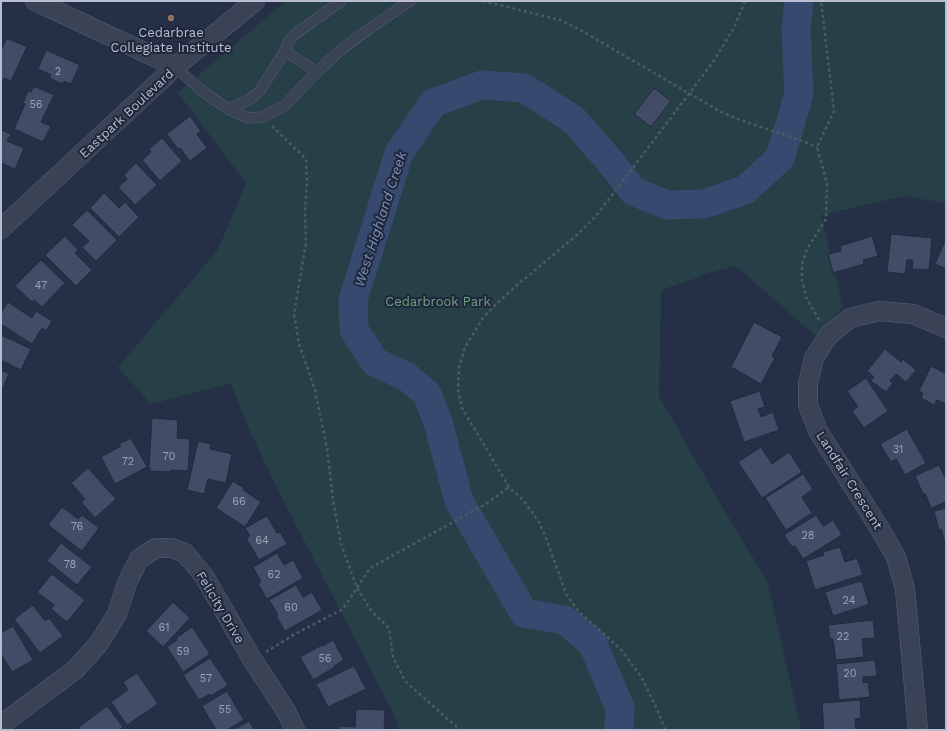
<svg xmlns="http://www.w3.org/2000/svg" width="947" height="731" font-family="'Work Sans',sans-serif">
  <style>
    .green { fill: #274048 }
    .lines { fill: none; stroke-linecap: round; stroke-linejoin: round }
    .stream { stroke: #38496f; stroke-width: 5 }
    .river { stroke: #38496f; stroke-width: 29 }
    .building { fill: #424c67; stroke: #21293d }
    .lane-casing { stroke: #596073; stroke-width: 11 }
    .street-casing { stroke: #596073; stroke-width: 20 }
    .path { stroke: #465d63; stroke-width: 2.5; stroke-dasharray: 3 3; stroke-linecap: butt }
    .lane { stroke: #3a4356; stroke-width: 10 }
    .street { stroke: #3a4356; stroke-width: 19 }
    .education-dot { fill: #8d6e63; stroke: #1f273b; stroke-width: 1.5 }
    .labels { text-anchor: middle; stroke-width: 4; stroke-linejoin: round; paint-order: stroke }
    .number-label { font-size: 11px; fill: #9aa2b5 }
    .poi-label { font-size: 13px; fill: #b8becf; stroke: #1f273b }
    .street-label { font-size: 13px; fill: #b8becf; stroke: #1f273b }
    .park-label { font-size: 13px; fill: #6da27f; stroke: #1f273b }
    .water-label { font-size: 14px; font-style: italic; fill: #7d90b9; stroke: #1f273b }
  </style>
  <rect width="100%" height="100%" fill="#253047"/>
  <polygon class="green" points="286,1 946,1 946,203 904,196 821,215 843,307 816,336 736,266 705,274 702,276 661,290 659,396 714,493 768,583 801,730 399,730 395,716 279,492 244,418 231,383 151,404 118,367 218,250 246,183 178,93"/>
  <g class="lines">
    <polyline class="stream" points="619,727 620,730"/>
    <polyline class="river" points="618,730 619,727 620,708 593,644 565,620 524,613 459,501 438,422 427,394 407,377 375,362 354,330 353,300 399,153 433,103 482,85 524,88 574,120 613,165 633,191 667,205 704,204 745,190 780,158 799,94 796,29 799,1"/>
  </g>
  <g class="building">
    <polygon points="7,38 27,47 11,81 4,78 2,82 1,83 1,50"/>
    <polygon points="46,50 80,65 71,84 64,81 62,84 50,78 51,75 38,69"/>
    <polygon points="34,86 54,95 41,122 51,126 43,142 14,129 25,104 23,103 28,91 31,92"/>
    <polygon points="654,88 671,101 651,127 634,114"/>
    <polygon points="190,116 201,131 197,134 207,148 190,161 180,148 178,149 167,134"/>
    <polygon points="1,130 11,134 7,141 24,148 15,169 1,163"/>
    <polygon points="162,138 182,161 160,181 142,160 151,152 149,149"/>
    <polygon points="136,163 157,185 135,205 118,187 127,179 124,175"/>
    <polygon points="104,193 119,208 125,202 139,217 119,237 90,208"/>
    <polygon points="87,210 117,240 96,261 82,247 89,241 72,225"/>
    <polygon points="891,234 932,238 929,270 912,269 913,260 907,260 905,274 887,272"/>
    <polygon points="65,236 78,250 75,253 92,270 76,286 45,255"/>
    <polygon points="872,236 878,256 863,260 864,264 833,273 828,254 841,251 840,246"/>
    <polygon points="946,239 946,269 935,264"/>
    <polygon points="41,260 65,283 42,307 34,300 32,302 15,286"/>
    <polygon points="8,302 32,318 36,311 52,321 46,331 42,328 32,344 1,324 1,313"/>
    <polygon points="754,322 782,337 772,356 775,358 761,384 731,367"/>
    <polygon points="1,335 31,349 21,370 1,360"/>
    <polygon points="885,349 901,362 903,359 916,370 906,382 896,374 890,381 893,383 886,392 871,381 874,377 867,371"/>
    <polygon points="931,366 946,374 946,404 937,400 934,405 921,398 923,393 919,391"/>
    <polygon points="1,370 9,374 1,392"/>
    <polygon points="866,378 888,411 864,428 852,411 858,407 847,391"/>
    <polygon points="760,391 765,407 758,409 761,417 773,412 779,430 744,442 730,401"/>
    <polygon points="152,418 178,420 177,438 190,439 188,471 171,470 171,472 150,471 150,468 149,468"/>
    <polygon points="907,429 926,463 905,475 896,459 891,462 880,444"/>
    <polygon points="131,438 147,467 115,484 101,457 121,446 119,444"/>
    <polygon points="198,441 211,444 210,449 232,454 226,483 208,479 204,494 187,490"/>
    <polygon points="761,447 772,464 789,452 802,472 762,498 738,462"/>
    <polygon points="939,465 946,480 946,502 931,508 925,493 923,494 915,476"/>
    <polygon points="88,468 116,499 95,518 81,502 85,499 71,483"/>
    <polygon points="803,474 813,489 802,497 812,513 786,530 765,498"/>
    <polygon points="233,481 244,488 243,490 261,502 245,527 216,508"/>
    <polygon points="62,507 78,519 82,515 99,528 82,551 48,525"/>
    <polygon points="946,508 946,542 945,543 941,529 939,530 934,511"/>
    <polygon points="816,515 823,526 833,520 842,535 803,559 795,546 792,547 784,535"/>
    <polygon points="267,516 277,533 280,532 287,544 259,560 246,538 250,536 245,528"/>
    <polygon points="61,543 92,567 77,585 47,561"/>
    <polygon points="840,547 845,562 857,558 863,575 815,590 806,561 824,555 823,552"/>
    <polygon points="277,553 284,565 293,560 303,578 267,599 258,584 261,582 253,567"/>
    <polygon points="52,574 85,600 67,622 51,609 54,605 37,592"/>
    <polygon points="860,581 860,582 862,582 869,604 867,604 867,605 833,616 825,592"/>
    <polygon points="296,585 303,597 312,592 322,610 285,631 276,616 278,615 269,600"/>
    <polygon points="173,602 190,618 163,647 146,631"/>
    <polygon points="33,605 45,621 49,618 63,636 40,653 14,619"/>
    <polygon points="873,620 875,638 862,639 864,657 836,660 833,639 830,639 828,625"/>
    <polygon points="13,626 33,660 12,672 1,654 1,633"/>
    <polygon points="192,627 210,654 183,672 167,647 177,640 176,638"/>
    <polygon points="333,640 344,660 334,666 335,667 313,680 300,657 322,645 323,646"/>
    <polygon points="210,658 228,685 211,696 210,694 199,700 183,675"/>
    <polygon points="875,660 877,676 863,677 863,683 868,682 870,697 839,700 836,664"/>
    <polygon points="354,666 366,689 328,707 316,684"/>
    <polygon points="137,673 158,704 127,725 111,702 128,690 123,682"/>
    <polygon points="227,691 244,720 227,730 216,730 202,706"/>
    <polygon points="860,700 861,718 855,719 856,730 824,730 822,703"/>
    <polygon points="107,706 123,727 120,730 80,730 78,728"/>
    <polygon points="356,709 385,710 384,730 339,730 339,726 355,727"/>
    <polygon points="249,721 254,730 233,730"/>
  </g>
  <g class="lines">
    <defs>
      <g id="lane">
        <path d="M285 51 317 72C344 44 378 23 410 1"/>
        <polyline points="175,67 201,90 228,109 248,118 263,117 285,105 317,72"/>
        <polyline points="228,109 247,101 259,92 285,51 289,41 294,35 341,1"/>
      </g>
      <g id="street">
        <polyline points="35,1 159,59 175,67"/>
        <polyline points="1,229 175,67 255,1"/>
        <polyline points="1,725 76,669 99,643 117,614 127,583 139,559 156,548 172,548 185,553 204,576 252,659 286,711 295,730"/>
        <polyline points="918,730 905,589 896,557 880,529 818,431 808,405 808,383 814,358 828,336 850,318 879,311 913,314 946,328"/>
      </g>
    </defs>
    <use href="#lane" class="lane-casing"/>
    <use href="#street" class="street-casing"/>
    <g class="path">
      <path d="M483 1 560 20 577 28 721 112C753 126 786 134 817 147"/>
      <polyline points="272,126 306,159 307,180 305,212 306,243 294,314 299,344 315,390 327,448 333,500 341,544 357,588 372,612 389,628 393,657 405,681 460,730"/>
      <polyline points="819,320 806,297 802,280 802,265 807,249 826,219 827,184 817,147 834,111 821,1"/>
      <polyline points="266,652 295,634 343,609 357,588 370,568 486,504 509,487"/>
      <polyline points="665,730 657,709 642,678 623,652 602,632 579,612 566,594 548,543 539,522 523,500 509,487 462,408 458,389 459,367 465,347 483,318 498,302 515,287 578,234 596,216 635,165 713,62 734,28 745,1"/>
    </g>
    <use href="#lane" class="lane"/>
    <use href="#street" class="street"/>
  </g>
  <circle class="education-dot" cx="171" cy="18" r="4"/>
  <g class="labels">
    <g class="number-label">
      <text x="58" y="75">2</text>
      <text x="36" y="108">56</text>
      <text x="41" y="289">47</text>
      <text x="898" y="453">31</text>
      <text x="169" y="460">70</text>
      <text x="128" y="465">72</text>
      <text x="239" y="505">66</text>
      <text x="77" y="530">76</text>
      <text x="808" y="539">28</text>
      <text x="262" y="544">64</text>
      <text x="70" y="568">78</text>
      <text x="274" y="578">62</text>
      <text x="849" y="604">24</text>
      <text x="291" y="611">60</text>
      <text x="164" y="631">61</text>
      <text x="843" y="640">22</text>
      <text x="183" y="655">59</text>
      <text x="325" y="662">56</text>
      <text x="850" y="677">20</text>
      <text x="206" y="682">57</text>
      <text x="225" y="713">55</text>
    </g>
    <g class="poi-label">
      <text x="171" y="37">Cedarbrae<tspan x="171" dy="15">Collegiate Institute</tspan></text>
    </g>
    <g class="street-label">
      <text transform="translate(126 113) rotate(-43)" y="5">Eastpark Boulevard</text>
      <text transform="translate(850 480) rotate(58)" y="5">Landfair Crescent</text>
      <text transform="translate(221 607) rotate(59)" y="5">Felicity Drive</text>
    </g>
    <g class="park-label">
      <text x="438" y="306">Cedarbrook Park</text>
    </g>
    <g class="water-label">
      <text transform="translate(380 219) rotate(-72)" y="5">West Highland Creek</text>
    </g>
  </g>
  <rect width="947" height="731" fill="none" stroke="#b8becf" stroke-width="4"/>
</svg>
